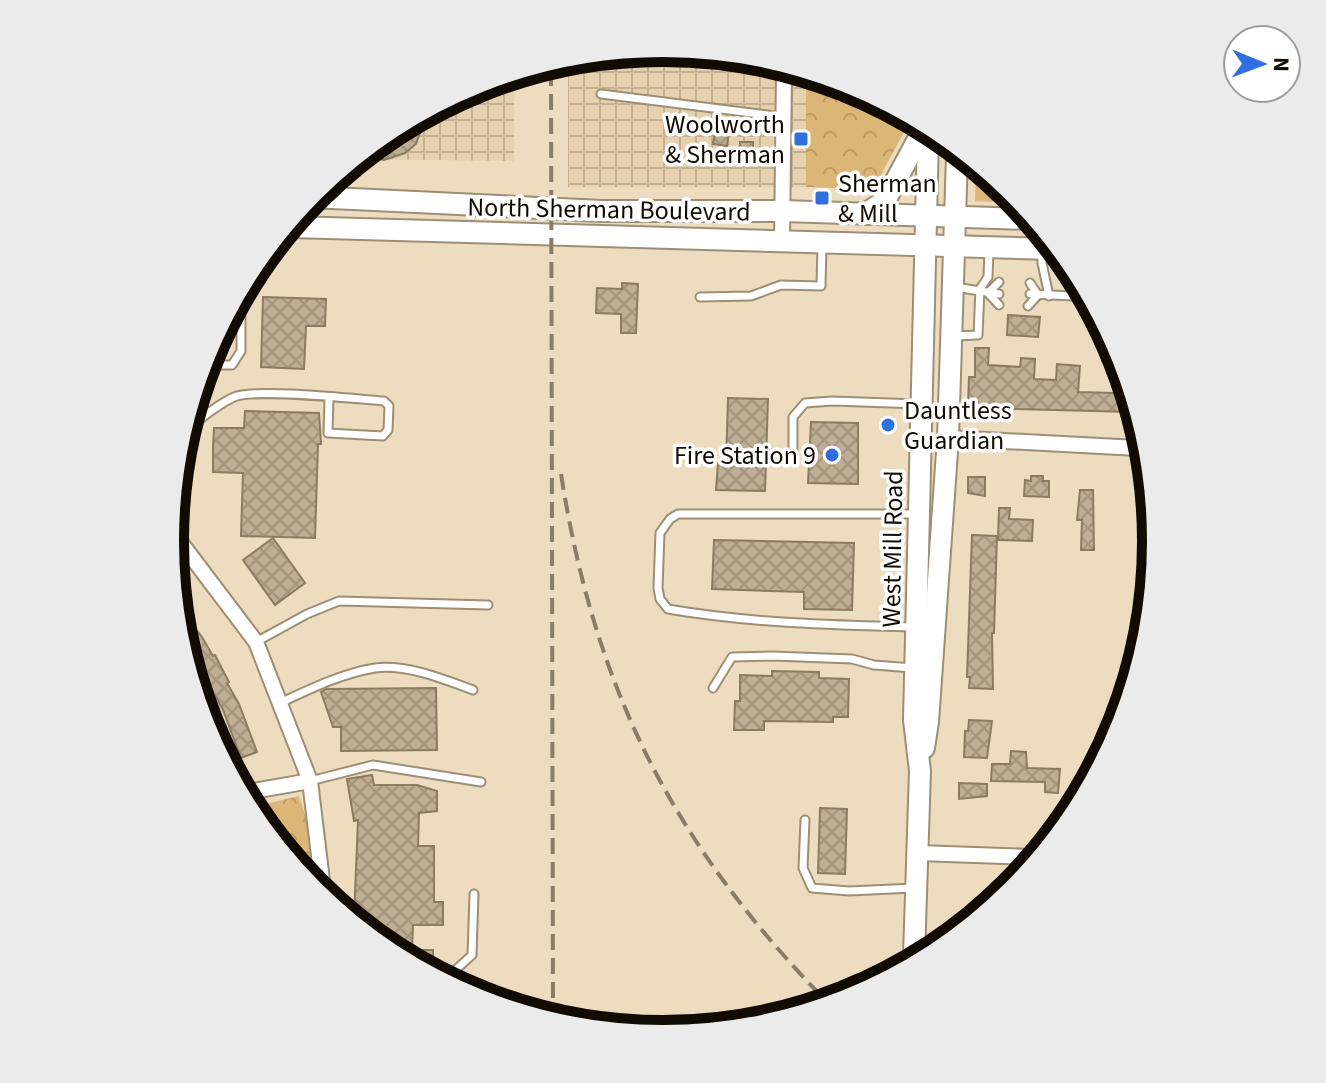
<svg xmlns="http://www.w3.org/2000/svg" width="1326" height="1083" font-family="'Source Sans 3',sans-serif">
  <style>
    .industrial { fill: url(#industrial-grid) }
    .cemetery { fill: url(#cemetery-stones) }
    .park { fill: url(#park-crowns) }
    .building { fill: url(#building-cross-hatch); stroke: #8b7b61; stroke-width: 2 }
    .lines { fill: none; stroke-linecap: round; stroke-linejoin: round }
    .lane-casing { stroke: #9e8e73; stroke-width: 11 }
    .street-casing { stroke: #9e8e73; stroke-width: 18 }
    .secondary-casing { stroke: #9e8e73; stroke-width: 24 }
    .lane { stroke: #fff; stroke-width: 7 }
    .street { stroke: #fff; stroke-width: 14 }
    .secondary { stroke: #fff; stroke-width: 20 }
    .rail { stroke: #897d69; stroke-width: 4; stroke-dasharray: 16 8; stroke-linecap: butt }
    .poi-dot { fill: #2f70de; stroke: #fff; stroke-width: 3 }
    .labels { text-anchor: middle; stroke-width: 7; stroke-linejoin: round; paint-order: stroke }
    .poi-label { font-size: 26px; fill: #110b03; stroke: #fff; text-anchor: end }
    .street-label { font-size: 26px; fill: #110b03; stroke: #fff }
    .rim { fill: none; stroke: #110b03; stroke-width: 10 }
  </style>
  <defs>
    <pattern id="industrial-grid" width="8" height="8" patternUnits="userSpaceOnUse" patternTransform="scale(2)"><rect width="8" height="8" fill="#e6d0ae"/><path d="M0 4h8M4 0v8" fill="none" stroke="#c4b194"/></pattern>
    <pattern id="cemetery-stones" width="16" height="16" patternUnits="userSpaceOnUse" patternTransform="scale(2)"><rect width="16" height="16" fill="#dcb677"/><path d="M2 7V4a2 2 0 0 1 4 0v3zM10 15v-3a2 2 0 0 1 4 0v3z" fill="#bc9b65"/></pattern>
    <pattern id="park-crowns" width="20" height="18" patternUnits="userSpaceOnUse" patternTransform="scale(2)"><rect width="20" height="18" fill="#dcb677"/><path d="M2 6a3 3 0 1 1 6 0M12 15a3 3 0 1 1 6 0" fill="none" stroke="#bc9b65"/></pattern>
    <pattern id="building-cross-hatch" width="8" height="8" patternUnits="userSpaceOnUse" patternTransform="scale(2)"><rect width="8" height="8" fill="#bfae93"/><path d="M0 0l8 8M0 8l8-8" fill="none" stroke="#a3947d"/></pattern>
  </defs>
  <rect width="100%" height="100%" fill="#eddcbf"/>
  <g class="industrial">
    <polygon points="663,48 806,76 806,187 568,187 568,67"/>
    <polygon points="514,78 514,161 364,159 475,85"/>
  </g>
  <polygon class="cemetery" points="976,169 1012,193 1019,203 975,201"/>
  <g class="park">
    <polygon points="806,76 852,86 905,121 905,130 873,190 806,187"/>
    <polygon points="299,796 307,820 314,890 257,806"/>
  </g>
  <g class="building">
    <polygon points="425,118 416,144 405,153 384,160 367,157"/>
    <polygon points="716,129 729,131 727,146 713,144"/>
    <rect x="740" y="142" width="13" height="16"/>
    <polygon points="622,283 638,284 636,333 621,333 621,314 596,313 597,288 622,289"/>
    <polygon points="263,297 326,299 325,326 306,326 304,369 261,367"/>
    <polygon points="1008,315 1040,317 1038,337 1007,335"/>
    <polygon points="1102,345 1114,346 1117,350 1117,362 1102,361"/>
    <polygon points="975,348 989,348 988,365 1020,367 1021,358 1035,359 1034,379 1056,380 1057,364 1080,366 1078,392 1116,393 1116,386 1126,387 1131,412 1016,409 968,405 969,377 975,377"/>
    <polygon points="728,398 768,399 765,491 716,490 718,463 726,464"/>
    <polygon points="245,411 319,413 321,444 318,444 315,538 241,536 243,473 213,472 213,447 214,428 244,428"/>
    <polygon points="811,422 858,423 858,484 808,483"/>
    <polygon points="1031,476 1043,476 1043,481 1049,481 1049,497 1024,496 1025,480 1031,481"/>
    <polygon points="968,477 985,477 985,496 968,493"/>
    <polygon points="1080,490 1093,490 1094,550 1081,550 1082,520 1077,520"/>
    <polygon points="999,508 1010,508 1009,519 1033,520 1032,541 998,540"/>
    <polygon points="972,535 997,536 994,633 992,633 993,689 969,688 970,677 967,677"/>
    <polygon points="273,538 305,583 275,605 243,560"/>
    <polygon points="714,540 854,543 852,610 804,609 804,592 712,589"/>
    <polygon points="184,614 202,637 213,656 215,655 229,682 227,683 239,704 257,752 241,758 223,710 192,653"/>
    <polygon points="772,671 819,672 819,678 849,679 848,717 833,717 833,722 764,721 764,730 734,730 735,701 740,701 740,675 772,676"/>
    <polygon points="436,688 437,750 341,751 341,727 333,727 321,692 326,689"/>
    <polygon points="969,720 992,721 987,758 964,757 965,731 968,731"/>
    <polygon points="1011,751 1026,752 1027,768 1060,769 1058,793 1045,792 1045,782 991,781 992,764 1010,764"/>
    <polygon points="372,775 374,785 417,785 437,791 437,811 419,813 418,846 434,846 434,902 443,902 443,925 413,925 412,950 433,950 433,970 354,917 358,820 354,821 347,779"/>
    <polygon points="959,783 987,784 987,796 959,799"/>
    <polygon points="820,808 847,809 845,874 818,873"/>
  </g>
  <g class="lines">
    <defs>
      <g id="lane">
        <polyline points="601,94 784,117"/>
        <polyline points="1042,237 1042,263 1049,296"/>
        <polyline points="955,287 999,294"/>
        <polyline points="1030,294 1073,296"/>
        <polyline points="700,297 751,296 781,285 821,286 822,244"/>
        <polyline points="999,305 988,293 999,282"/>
        <polyline points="1028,306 1038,295 1030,283"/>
        <polyline points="955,336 978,335 980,289 988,277 989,250"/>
        <polyline points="205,365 232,365 241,351 241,302"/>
        <path d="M193 425C205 415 219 404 234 397 255 388 356 399 384 401L389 406 388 430 383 436 328 433 329 398"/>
        <polyline points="793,461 793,417 805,403 832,401 919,404"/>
        <polyline points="174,563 187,551"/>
        <path d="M914 627C832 625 749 623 668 609L660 599 658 588 660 533 670 519 678 514H916"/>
        <polyline points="256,642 307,614 339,601 488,605"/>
        <polyline points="713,688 732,657 773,656 852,659 874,665 913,668"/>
        <path d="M280 703C310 689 343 673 375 668 407 664 443 679 473 690"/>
        <polyline points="310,781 373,765 481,782"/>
        <polyline points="805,820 803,868 812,888 849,891 914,888"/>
        <polyline points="440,975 451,974 472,955 474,894"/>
      </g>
      <g id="street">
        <polyline points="782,240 784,72"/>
        <polyline points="948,438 1138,448"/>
        <polyline points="172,531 256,642 310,781 324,897"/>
        <polyline points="248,792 310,781"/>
        <polyline points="918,853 1034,857"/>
      </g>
      <g id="secondary">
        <polyline points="311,197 602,211 784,211 1029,219"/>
        <polyline points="865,214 885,201 922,132"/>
        <polyline points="291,227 1050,249"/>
        <polyline points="924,748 928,722 948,438 957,156"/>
        <polyline points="914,956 920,771 914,720 928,136"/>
      </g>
    </defs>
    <use href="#lane" class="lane-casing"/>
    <use href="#street" class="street-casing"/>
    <use href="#secondary" class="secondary-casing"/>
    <use href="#lane" class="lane"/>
    <use href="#street" class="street"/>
    <use href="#secondary" class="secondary"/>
    <g class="rail">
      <polyline points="551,70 553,1013"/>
      <path d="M561 474C595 691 674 845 827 1002"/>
    </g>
  </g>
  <g class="poi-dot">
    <rect x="793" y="131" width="16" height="16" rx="4"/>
    <rect x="814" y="190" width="16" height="16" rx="4"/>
    <circle cx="888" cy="425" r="8"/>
    <circle cx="832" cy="455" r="8"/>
  </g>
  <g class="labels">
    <g class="poi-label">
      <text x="785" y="133">Woolworth<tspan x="785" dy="30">&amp; Sherman</tspan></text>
      <text x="838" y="192" text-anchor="start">Sherman<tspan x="838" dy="30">&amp; Mill</tspan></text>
      <text x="904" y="419" text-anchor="start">Dauntless<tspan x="904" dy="30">Guardian</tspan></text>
      <text x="816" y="464">Fire Station 9</text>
    </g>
    <g class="street-label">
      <text transform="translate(609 209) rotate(1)" y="9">North Sherman Boulevard</text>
      <text transform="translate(892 549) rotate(-89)" y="9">West Mill Road</text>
    </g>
  </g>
  <path d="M0 0H1326V1083H0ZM184 541a479 479 0 1 1 958 0a479 479 0 1 1-958 0Z" fill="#ecebeb" fill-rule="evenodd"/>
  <path class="rim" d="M184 541a479 479 0 1 1 958 0a479 479 0 1 1-958 0Z"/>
  <g transform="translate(1262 64) rotate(91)"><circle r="38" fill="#ffffff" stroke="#a09d9a" stroke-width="2"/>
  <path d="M0-6L14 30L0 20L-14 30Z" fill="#2f70de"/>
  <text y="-12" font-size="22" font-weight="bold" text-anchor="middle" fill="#110b03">N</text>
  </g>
</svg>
